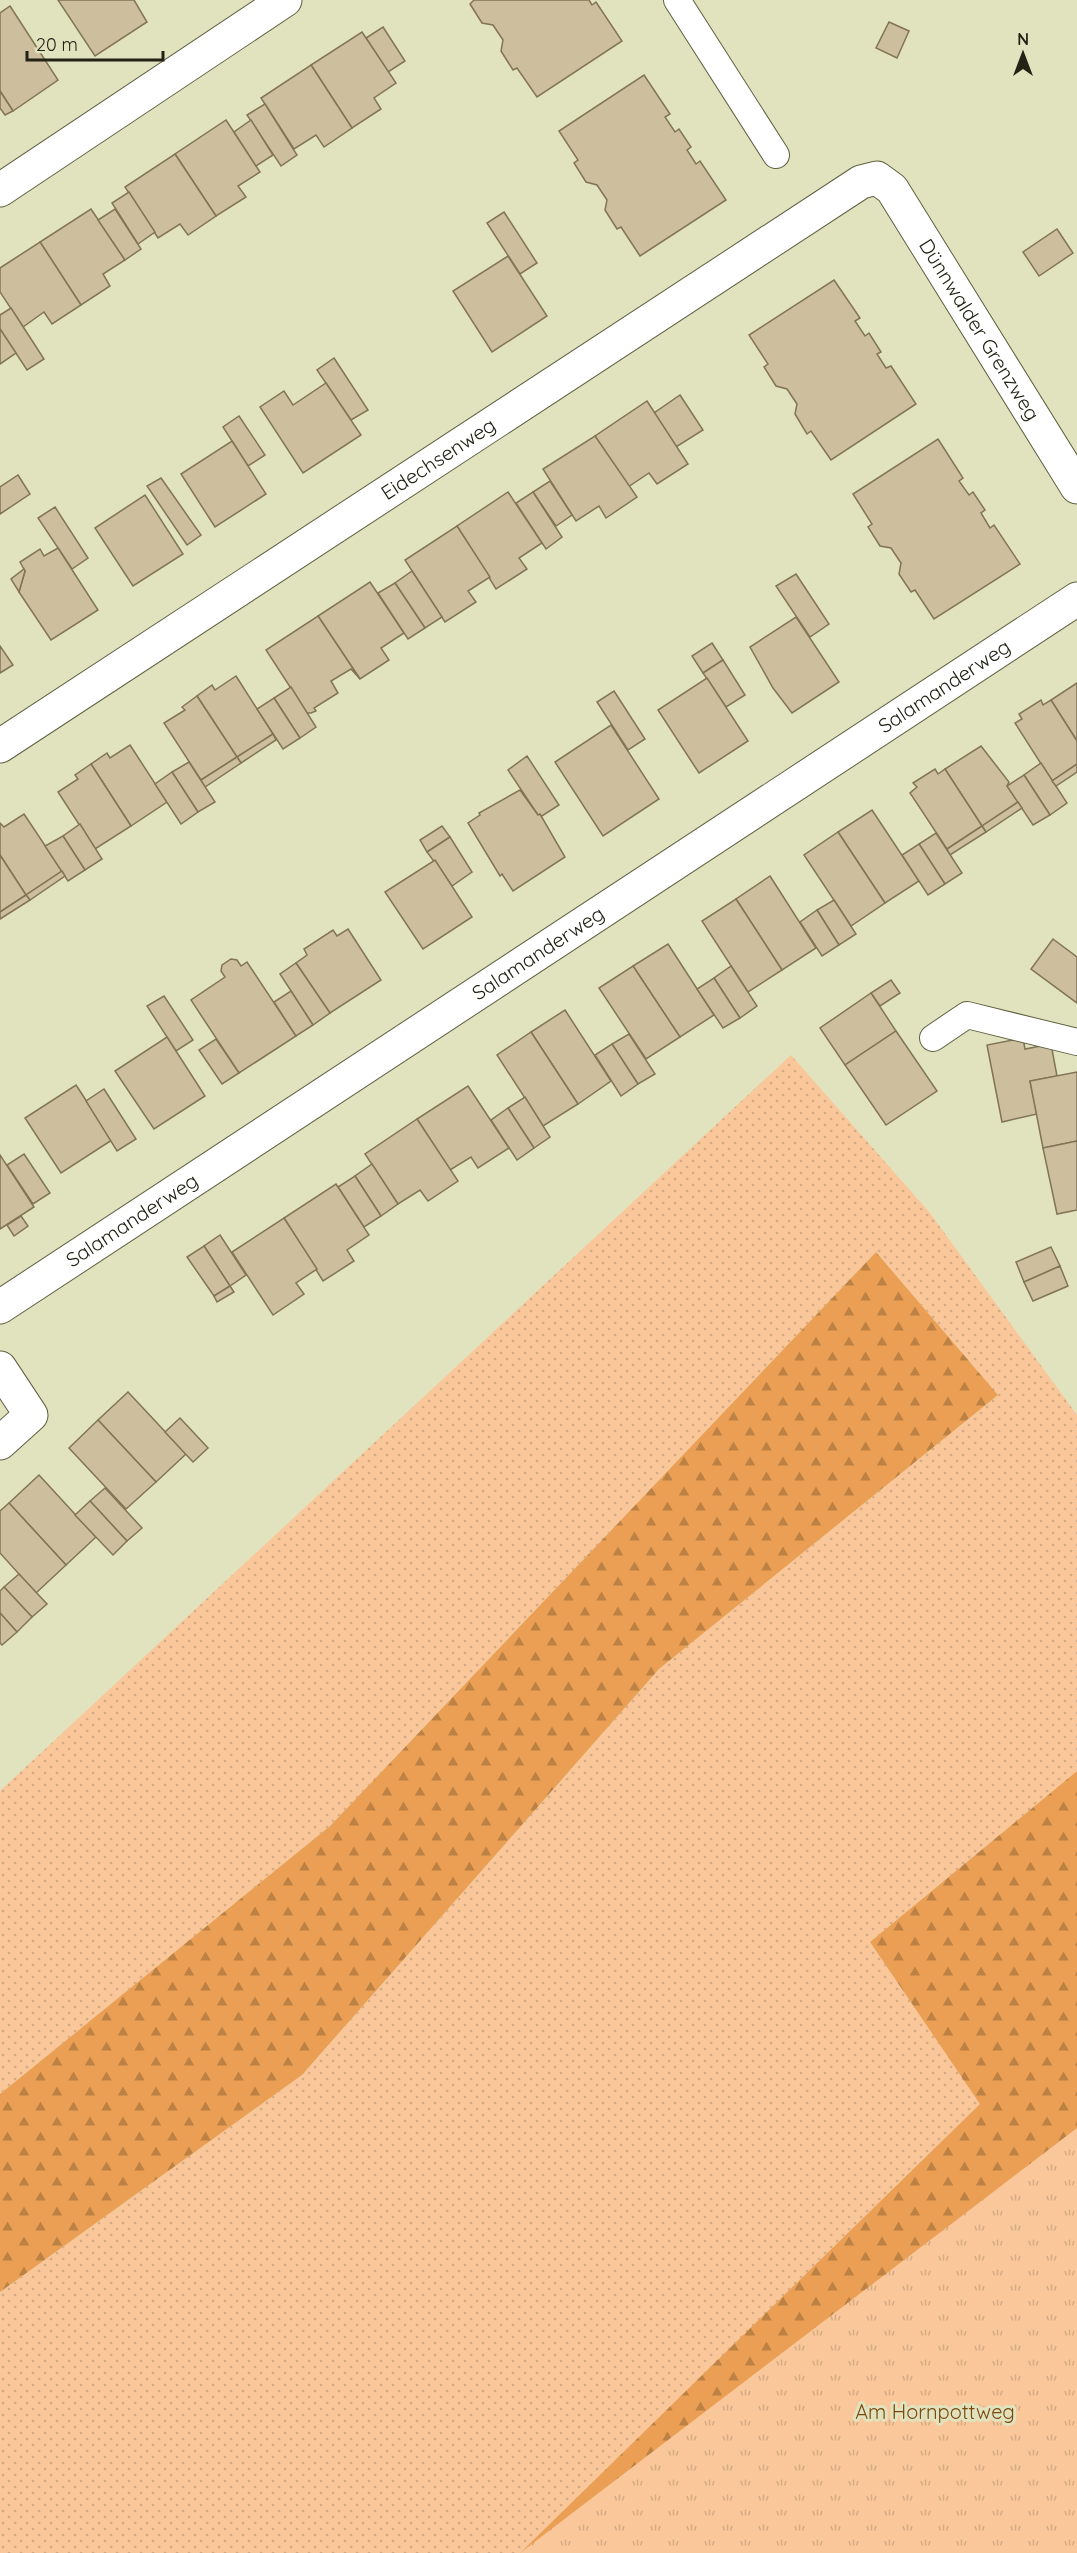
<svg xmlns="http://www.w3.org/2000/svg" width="1077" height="2553" font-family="Quicksand,sans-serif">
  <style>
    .grass { fill: url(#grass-dots) }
    .forest { fill: url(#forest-firs) }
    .park { fill: url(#park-tufts) }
    .building { fill: #cdbe9e; stroke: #827456; stroke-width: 1.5 }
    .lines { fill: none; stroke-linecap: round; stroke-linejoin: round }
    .service-casing { stroke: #5f6041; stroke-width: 28 }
    .minor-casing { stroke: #5f6041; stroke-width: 35 }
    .service { stroke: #fff; stroke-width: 26 }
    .minor { stroke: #fff; stroke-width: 33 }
    .labels { text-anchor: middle; stroke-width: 6; stroke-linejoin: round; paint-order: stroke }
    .street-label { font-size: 20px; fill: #222315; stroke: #e1e3bf }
    .park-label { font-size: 20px; fill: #7a4911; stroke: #e1e3bf }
  </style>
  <defs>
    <pattern id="grass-dots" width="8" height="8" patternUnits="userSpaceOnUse" patternTransform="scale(1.5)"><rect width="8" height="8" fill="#f9c79a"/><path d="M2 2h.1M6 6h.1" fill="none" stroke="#d5ab84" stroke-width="1.8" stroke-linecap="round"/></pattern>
    <pattern id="forest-firs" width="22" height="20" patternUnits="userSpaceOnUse" patternTransform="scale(1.5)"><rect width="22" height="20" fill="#ea9f54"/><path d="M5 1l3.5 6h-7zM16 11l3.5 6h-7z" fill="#bd8144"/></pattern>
    <pattern id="park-tufts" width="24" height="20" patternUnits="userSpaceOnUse" patternTransform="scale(1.5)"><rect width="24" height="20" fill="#f9c79a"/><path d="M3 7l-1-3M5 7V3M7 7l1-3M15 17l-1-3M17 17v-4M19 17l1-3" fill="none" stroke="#d5ab84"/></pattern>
  </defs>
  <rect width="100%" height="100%" fill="#e1e3bf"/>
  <polygon class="grass" points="791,1055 930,1213 1077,1415 1077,1771 870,1942 981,2104 520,2553 0,2553 0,2292 302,2075 659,1669 998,1395 876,1252 330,1826 0,2094 0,1791"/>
  <g class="forest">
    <polygon points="876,1252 998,1395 659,1669 302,2075 0,2292 0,2094 330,1826"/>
    <polygon points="1077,1771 1077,2553 520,2553 980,2104 870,1942"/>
  </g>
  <polygon class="park" points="1077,2128 1077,2553 520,2553"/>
  <g class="building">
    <polygon points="58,0 134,0 147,22 95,56"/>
    <polygon points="474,0 589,0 592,5 596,2 622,41 537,97 517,68 513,70 501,51 503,40 493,25 482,23 470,4"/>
    <polygon points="10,6 58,80 13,111 0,91 0,13"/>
    <polygon points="889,22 909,31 897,58 876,48"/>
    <polygon points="383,27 405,61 388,72 366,38"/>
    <polygon points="362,32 396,83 374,98 381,109 352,128 311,65"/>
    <polygon points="311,65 352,128 324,147 316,135 294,149 261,98"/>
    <polygon points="644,75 670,114 665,117 675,132 679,129 691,147 687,150 696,164 700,161 726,200 640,256 621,227 617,229 605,210 607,200 597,185 586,182 574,163 578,160 559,131"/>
    <polygon points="0,91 13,111 5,115 0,108"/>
    <polygon points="265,104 297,155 281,166 247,115"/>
    <polygon points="226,120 260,172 238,186 246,197 216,216 175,154"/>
    <polygon points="251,120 273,155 256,166 234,132"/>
    <polygon points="175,154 216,216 188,235 180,224 158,238 125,187"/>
    <polygon points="129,192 155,232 138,244 112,203"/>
    <polygon points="91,209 125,260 103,274 110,286 81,305 40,242"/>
    <polygon points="115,209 141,249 125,260 98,220"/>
    <polygon points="504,212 537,263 520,274 487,223"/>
    <polygon points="1057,229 1073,253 1039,276 1023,252"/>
    <polygon points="40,242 81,305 52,324 44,312 23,327 0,292 0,268"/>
    <polygon points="508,256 547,316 492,352 453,291"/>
    <polygon points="834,280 860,318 855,321 865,336 869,333 881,352 877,354 886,368 891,366 916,404 831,460 811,431 807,434 795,414 797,404 787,389 776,386 764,367 768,364 749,335"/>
    <polygon points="11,308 44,359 27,370 0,329 0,315"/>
    <polygon points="0,329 16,353 0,364"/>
    <polygon points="334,358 368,410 351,420 317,370"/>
    <polygon points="326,383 361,435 303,473 260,407 284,391 293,405"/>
    <polygon points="680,395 703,430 676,447 654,413"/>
    <polygon points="647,401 688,464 657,484 649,473 628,487 595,436"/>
    <polygon points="239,416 265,455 248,466 223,427"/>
    <polygon points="595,436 637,497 606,518 599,506 576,521 543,469"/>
    <polygon points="938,439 963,478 959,481 969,495 973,492 985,510 981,513 990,528 994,525 1020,564 934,619 915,590 911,592 899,574 901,563 891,548 880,546 868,527 872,524 853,494"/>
    <polygon points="232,441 266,494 215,527 181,474"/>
    <polygon points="18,475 30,494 0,514 0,487"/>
    <polygon points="161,478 201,535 187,545 147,486"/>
    <polygon points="550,481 572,515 556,526 533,492"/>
    <polygon points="508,492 542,543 519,558 527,569 496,589 457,526"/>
    <polygon points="533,492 562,537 546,549 516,503"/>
    <polygon points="145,495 183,554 133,586 95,528"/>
    <polygon points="55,507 88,558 72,569 38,518"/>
    <polygon points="457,526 490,577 468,591 476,602 445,622 405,560"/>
    <polygon points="58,548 98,610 51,640 19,592 25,571 20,562 40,549 44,556"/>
    <polygon points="24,569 25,571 19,592 11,579"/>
    <polygon points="412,571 442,617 425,628 395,583"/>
    <polygon points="796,574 829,624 810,637 776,586"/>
    <polygon points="370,582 404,633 381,648 389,660 360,679 318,616"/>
    <polygon points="395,583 425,628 408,639 378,593"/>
    <polygon points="318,616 360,679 351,669 331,681 338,693 314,708 316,711 311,713 307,713 266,650"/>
    <polygon points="796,617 839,682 792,713 773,688 750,647"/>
    <polygon points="712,643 723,660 703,673 692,656"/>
    <polygon points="0,646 13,665 0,673"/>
    <polygon points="723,660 745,695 726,707 703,673"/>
    <polygon points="236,676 273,734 237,757 197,696 212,685 215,690"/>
    <polygon points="707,678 748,741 699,773 658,710"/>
    <polygon points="1077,683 1077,741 1051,700"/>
    <polygon points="291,687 316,727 300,738 274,698"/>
    <polygon points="614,691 645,739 628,750 597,702"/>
    <polygon points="197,696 237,757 201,780 164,723 185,710 182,707"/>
    <polygon points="274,698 300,738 283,749 257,709"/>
    <polygon points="1041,700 1043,705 1051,700 1077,741 1077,764 1052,781 1015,723 1022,719 1019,714"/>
    <polygon points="611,725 659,799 603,836 555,762"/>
    <polygon points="273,734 276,740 241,763 237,757"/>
    <polygon points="130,745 167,802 131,826 91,764 107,753 110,758"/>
    <polygon points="981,746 1009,782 1007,786 1018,802 982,826 945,769"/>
    <polygon points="527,756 559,805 542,816 538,815 508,770"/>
    <polygon points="237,757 241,763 205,787 201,780"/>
    <polygon points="189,762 215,802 198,812 172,772"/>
    <polygon points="1041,763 1067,803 1050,815 1024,775"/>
    <polygon points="91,764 131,826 95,849 58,792 78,779 75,775"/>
    <polygon points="1077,764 1077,772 1056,786 1052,781"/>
    <polygon points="935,769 938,774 945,769 982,826 947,849 910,793 917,787 913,783"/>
    <polygon points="172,772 198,812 181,824 155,784"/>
    <polygon points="1024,775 1050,815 1033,825 1007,786"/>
    <polygon points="520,790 538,815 540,814 565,857 513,891 502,874 500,876 468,823 480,815 479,813"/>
    <polygon points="1018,802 1022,808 986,832 982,826"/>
    <polygon points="872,810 919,881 885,903 838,832"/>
    <polygon points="24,814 62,871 26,895 0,855 0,823 4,827"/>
    <polygon points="80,824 102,859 85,870 63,836"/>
    <polygon points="442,826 450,837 427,852 420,840"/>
    <polygon points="982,826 986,832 950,855 947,849"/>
    <polygon points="838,832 885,903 851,926 804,855"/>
    <polygon points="936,833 962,873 945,884 919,844"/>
    <polygon points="63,836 85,870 68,881 45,846"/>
    <polygon points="450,837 472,872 452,886 427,852"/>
    <polygon points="919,844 945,884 928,895 902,855"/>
    <polygon points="0,855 26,895 0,912"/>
    <polygon points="435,860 472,917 423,949 385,892"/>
    <polygon points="62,871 65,876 30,900 26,895"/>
    <polygon points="770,876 816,948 782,970 736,899"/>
    <polygon points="26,895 30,900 0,919 0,912"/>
    <polygon points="736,899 782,970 748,992 702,921"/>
    <polygon points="834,900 856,934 839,945 817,910"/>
    <polygon points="817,910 839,945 822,956 800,922"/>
    <polygon points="348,929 381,980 330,1013 296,963 307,955 304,949 333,930 337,936"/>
    <polygon points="1053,939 1077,957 1077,1003 1031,969"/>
    <polygon points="668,944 714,1015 680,1037 633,966"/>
    <polygon points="231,959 237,960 241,966 247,962 296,1036 239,1073 191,1000 225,977 221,971 222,965"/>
    <polygon points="296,963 330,1013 313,1025 280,974"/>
    <polygon points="633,966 680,1037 646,1059 599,988"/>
    <polygon points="731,966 757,1006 740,1018 714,978"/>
    <polygon points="714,978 740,1018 723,1028 697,989"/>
    <polygon points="891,980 900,993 880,1006 871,993"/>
    <polygon points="291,991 313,1025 296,1036 274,1002"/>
    <polygon points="871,993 896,1031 845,1065 820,1028"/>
    <polygon points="164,996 193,1040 176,1051 147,1006"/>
    <polygon points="565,1010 611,1081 578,1104 531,1032"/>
    <polygon points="896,1031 937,1091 886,1125 845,1065"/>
    <polygon points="531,1032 578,1104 543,1126 497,1055"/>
    <polygon points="629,1034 655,1074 638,1084 612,1044"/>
    <polygon points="167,1037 205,1096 154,1129 115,1071"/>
    <polygon points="1023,1038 1025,1049 1051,1044 1057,1076 1030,1081 1037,1114 1002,1122 987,1045"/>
    <polygon points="216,1039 239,1073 222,1084 199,1050"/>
    <polygon points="612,1044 638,1084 621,1096 595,1055"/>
    <polygon points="1077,1072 1077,1141 1043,1148 1030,1081"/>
    <polygon points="76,1085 112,1140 61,1173 25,1118"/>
    <polygon points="468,1086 509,1148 478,1168 471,1157 450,1170 417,1119"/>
    <polygon points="104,1089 136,1139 117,1151 86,1101"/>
    <polygon points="525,1097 550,1137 534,1148 508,1108"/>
    <polygon points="508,1108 534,1148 517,1160 491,1120"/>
    <polygon points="417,1119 458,1181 428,1201 420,1190 398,1204 365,1154"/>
    <polygon points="1077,1141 1077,1210 1057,1214 1043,1148"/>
    <polygon points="24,1154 50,1193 33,1204 7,1165"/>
    <polygon points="0,1155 34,1207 0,1229"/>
    <polygon points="372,1164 398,1204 381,1216 355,1176"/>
    <polygon points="355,1176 381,1216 364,1227 338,1187"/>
    <polygon points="336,1184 369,1235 347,1250 354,1261 323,1281 284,1218"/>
    <polygon points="21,1216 28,1226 14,1236 7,1225"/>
    <polygon points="284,1218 317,1269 296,1283 304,1294 273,1315 232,1252"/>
    <polygon points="220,1235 246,1275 230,1286 204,1246"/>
    <polygon points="204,1246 230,1286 214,1296 187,1257"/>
    <polygon points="1051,1247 1060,1266 1024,1282 1016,1262"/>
    <polygon points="1060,1266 1068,1286 1033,1301 1024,1282"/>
    <polygon points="230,1286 234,1292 217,1302 214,1296"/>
    <polygon points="128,1392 186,1454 156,1482 98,1420"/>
    <polygon points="180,1418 208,1448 193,1462 165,1432"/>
    <polygon points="98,1420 156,1482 126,1509 69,1448"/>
    <polygon points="39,1475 96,1537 66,1565 9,1503"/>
    <polygon points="105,1488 142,1528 127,1541 90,1501"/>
    <polygon points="90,1501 127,1541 113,1555 75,1515"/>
    <polygon points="9,1503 66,1565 36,1593 0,1553 0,1511"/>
    <polygon points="19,1574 47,1604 32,1617 4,1587"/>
    <polygon points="4,1587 32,1617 17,1632 0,1613 0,1591"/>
    <polygon points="0,1613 17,1632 2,1645 0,1643"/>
  </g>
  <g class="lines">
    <defs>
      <g id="service">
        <polyline points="677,0 776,155"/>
        <polyline points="933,1038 967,1015 1077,1042"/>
      </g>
      <g id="minor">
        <polyline points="0,190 285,0"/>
        <path id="s1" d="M0 746 861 182 877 178 892 189 1077 487"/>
        <path id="s2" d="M0 1307 1077 599"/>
        <polyline points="0,1368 31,1415 0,1443"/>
      </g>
    </defs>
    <use href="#service" class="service-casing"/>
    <use href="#minor" class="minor-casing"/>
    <use href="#service" class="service"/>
    <use href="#minor" class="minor"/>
  </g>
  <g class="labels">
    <g class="street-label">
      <text dy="7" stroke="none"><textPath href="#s1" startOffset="1230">Dünnwalder Grenzweg</textPath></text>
      <text dy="7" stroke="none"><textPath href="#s1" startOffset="524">Eidechsenweg</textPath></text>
      <text dy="7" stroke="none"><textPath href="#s2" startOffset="1130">Salamanderweg</textPath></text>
      <text dy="7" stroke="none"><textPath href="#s2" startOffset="644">Salamanderweg</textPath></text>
      <text dy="7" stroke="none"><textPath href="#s2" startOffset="158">Salamanderweg</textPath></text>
    </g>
    <g class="park-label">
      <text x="935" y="2419">Am Hornpottweg</text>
    </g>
  </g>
  <g transform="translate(1023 54)" stroke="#e1e3bf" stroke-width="4.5" paint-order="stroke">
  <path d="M0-4.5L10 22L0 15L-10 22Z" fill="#222315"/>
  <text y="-9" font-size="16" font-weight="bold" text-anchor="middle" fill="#222315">N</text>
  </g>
  <path d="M27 51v9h136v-9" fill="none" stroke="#222315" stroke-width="3"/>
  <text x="36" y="51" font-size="18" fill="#222315" stroke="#e1e3bf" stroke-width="4.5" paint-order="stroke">20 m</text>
</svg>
